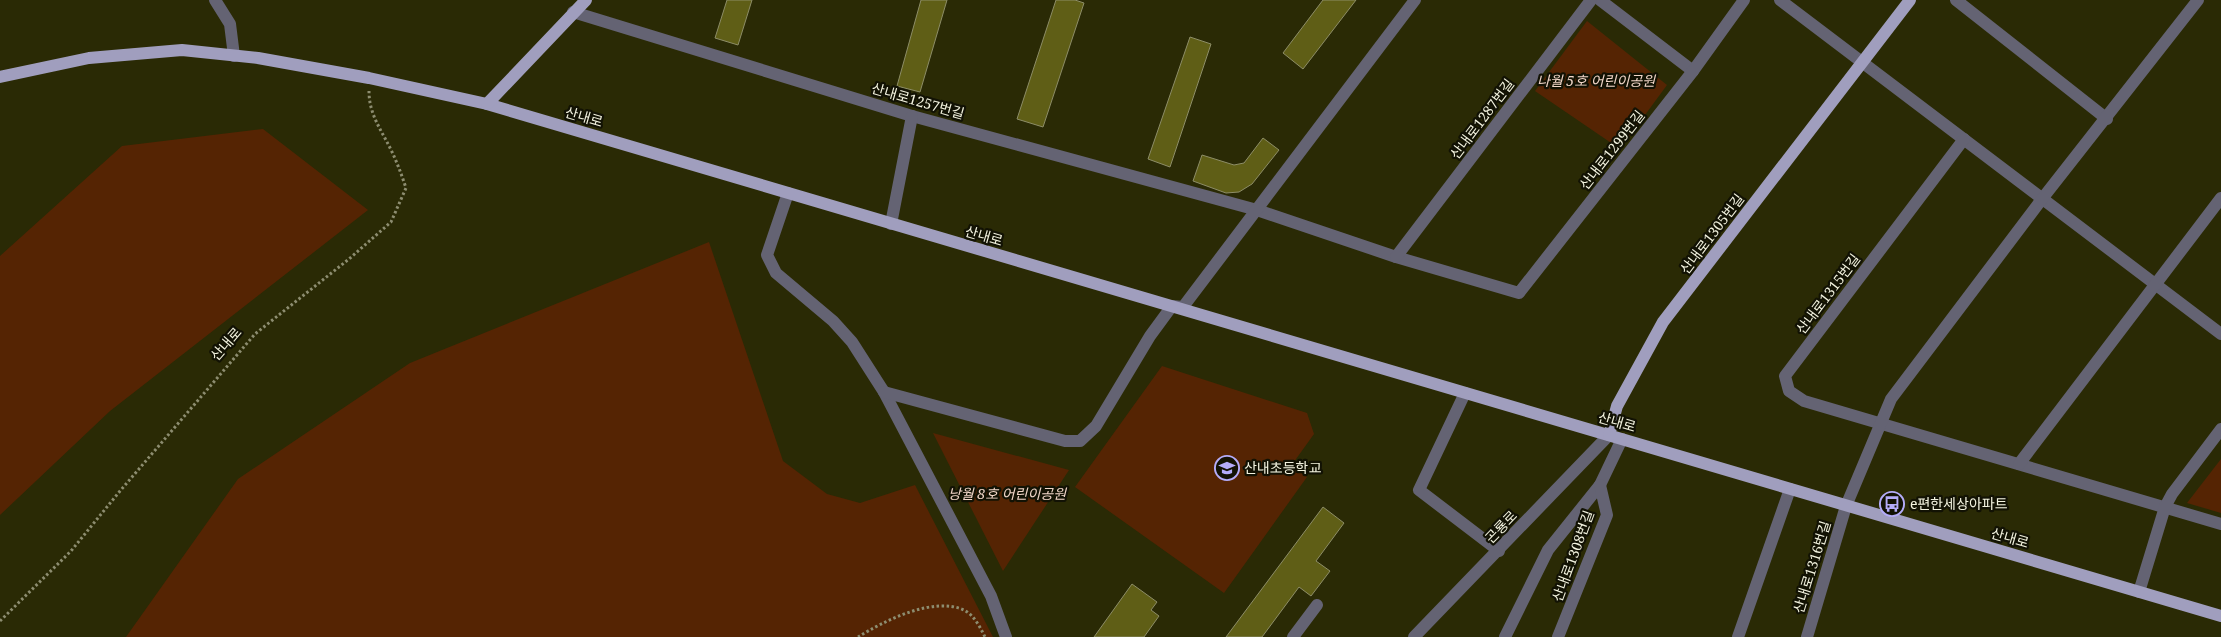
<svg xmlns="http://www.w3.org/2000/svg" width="2221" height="637" font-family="'Noto Serif','Noto Sans KR',serif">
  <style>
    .green { fill: #552403 }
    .building { fill: #5f5e16; stroke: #8d8d67 }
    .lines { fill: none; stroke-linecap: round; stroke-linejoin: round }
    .path { stroke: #8d8d70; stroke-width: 3; stroke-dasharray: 2.5 2.5; stroke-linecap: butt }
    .minor { stroke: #646373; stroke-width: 12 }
    .major { stroke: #a09ebe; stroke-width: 12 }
    .labels { text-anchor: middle; stroke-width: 4.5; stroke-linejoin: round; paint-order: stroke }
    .park-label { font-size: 14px; font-style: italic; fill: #f1d6c8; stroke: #121204 }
    .street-label { font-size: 14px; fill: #f3f3df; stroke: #121204 }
    .poi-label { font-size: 14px; fill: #f3f3df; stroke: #121204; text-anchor: start }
  </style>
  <rect width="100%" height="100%" fill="#2a2a05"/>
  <g class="green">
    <polygon points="1587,21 1667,85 1620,149 1535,91"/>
    <polygon points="263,129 368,210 110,411 0,515 0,256 122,146"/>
    <polygon points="709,242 783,461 827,494 860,503 915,485 993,637 126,637 238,479 410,363"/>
    <polygon points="1162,366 1307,413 1314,434 1291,466 1307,477 1224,593 1075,487"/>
    <polygon points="933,433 1069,470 1003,571"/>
    <polygon points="2221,459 2221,513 2187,503"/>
  </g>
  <g class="building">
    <polygon points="727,0 752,0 738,45 715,38"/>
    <polygon points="921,0 947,0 920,92 897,86"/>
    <polygon points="1056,0 1075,0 1084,3 1043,127 1017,119"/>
    <polygon points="1323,0 1356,0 1303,69 1283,53"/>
    <polygon points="1190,37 1211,44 1170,167 1148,159"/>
    <polygon points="1263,138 1279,150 1252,184 1239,192 1226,193 1193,181 1202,155 1234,165 1244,163"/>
    <polygon points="1323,507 1344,523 1316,561 1330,571 1311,596 1299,587 1262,637 1226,637"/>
    <polygon points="1132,584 1157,602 1151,610 1159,616 1144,637 1094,637"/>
  </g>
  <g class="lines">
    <g class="path">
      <path d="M0 621 71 551 120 491 255 334 349 259 391 222 406 188C402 176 398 165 393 154 383 132 369 116 369 91"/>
      <path d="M858 637C884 621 933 596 964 610 974 615 980 627 985 637"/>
    </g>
    <g class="minor">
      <polyline points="215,0 230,24 234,56"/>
      <polyline points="1600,0 1693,71"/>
      <polyline points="1780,0 2221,334"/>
      <polyline points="1956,0 2107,119"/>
      <polyline points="573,12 912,116 1257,210 1396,257 1519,293 1693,71 1744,0"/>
      <polyline points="1964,139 1785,376 1789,391 1804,401 2221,524"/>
      <polyline points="788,193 767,255 776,273 833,321 852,342 884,392 991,596 1006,637"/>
      <polyline points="891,224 912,116"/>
      <polyline points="1396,257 1591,0"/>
      <polyline points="884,392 1065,441 1080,441 1096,426 1150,336 1172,306 1183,307 1415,0"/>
      <polyline points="1465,393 1419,490 1499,551"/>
      <polyline points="2019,464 2221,198"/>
      <polyline points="2139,592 2165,507 2172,494 2221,429"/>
      <polyline points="1293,637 1317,605"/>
      <polyline points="1414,637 1609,435"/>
      <polyline points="1505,637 1548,550 1600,485 1622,439"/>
      <polyline points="1558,637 1607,515 1600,485"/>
      <polyline points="1738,637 1790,489"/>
      <polyline points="1807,637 1846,506 1891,399 2042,199 2198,0"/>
    </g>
    <g class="major">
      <polyline points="0,77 89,58 182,50 258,58 369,78 487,104 2221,616"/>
      <polyline points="487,104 586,0"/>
      <polyline points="1609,435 1617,406 1663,322 1910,0"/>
    </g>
  </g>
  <defs>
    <symbol id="school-ring" viewBox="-11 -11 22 22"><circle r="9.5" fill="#121204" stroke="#b4acf9" stroke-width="1.5"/><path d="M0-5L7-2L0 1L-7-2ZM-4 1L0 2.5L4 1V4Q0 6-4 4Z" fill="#b4acf9"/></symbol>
    <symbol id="bus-ring" viewBox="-11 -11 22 22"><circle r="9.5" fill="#121204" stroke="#b4acf9" stroke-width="1.5"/><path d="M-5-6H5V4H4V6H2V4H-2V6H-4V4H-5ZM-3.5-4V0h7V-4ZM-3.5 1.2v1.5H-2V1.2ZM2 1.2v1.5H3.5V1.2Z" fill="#b4acf9"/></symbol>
  </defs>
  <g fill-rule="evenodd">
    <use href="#school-ring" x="1213" y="454" width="28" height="28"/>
    <use href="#bus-ring" x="1878" y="490" width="28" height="28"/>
  </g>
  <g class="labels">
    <g class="park-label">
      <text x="1596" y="86">나월 5호 어린이공원</text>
      <text x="1007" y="499">낭월 8호 어린이공원</text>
    </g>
    <g class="street-label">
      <text transform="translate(918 101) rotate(16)" y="5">산내로1257번길</text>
      <text transform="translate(584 117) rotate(16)" y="5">산내로</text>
      <text transform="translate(1482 119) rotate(-53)" y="5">산내로1287번길</text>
      <text transform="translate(1612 150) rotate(-52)" y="5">산내로1299번길</text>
      <text transform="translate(1712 234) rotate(-53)" y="5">산내로1305번길</text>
      <text transform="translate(984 236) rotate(16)" y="5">산내로</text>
      <text transform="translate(1828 294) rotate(-53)" y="5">산내로1315번길</text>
      <text transform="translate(226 344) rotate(-49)" y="5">산내로</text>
      <text transform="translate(1617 422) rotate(16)" y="5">산내로</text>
      <text transform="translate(1501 527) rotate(-46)" y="5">곤룡로</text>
      <text transform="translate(2010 538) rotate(16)" y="5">산내로</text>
      <text transform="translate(1573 556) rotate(-70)" y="5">산내로1308번길</text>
      <text transform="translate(1812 567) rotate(-73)" y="5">산내로1316번길</text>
    </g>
    <g class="poi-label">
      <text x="1244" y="473">산내초등학교</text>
      <text x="1910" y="509">e편한세상아파트</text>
    </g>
  </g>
</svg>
